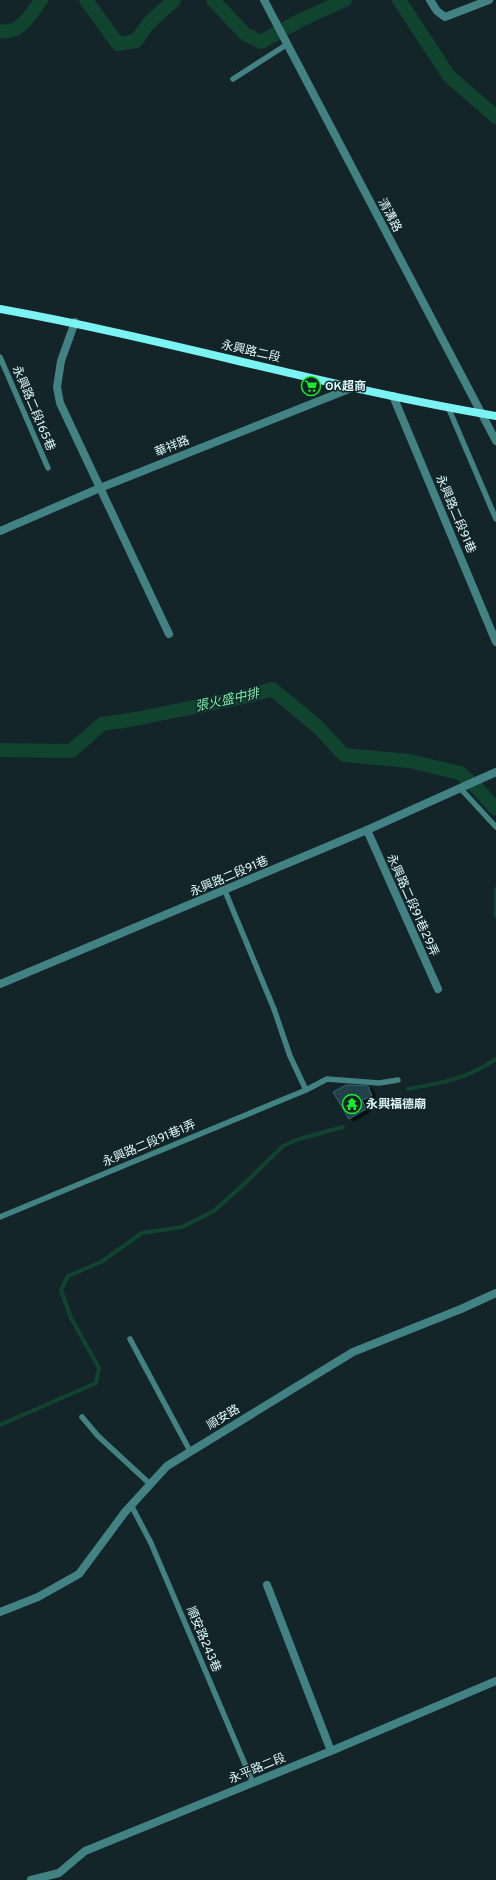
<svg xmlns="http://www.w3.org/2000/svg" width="496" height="1880" font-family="Overpass,'Noto Sans TC',sans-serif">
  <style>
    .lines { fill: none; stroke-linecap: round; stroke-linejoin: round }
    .stream { stroke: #10442f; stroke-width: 4 }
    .canal { stroke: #10442f; stroke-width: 14 }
    .building { fill: #204148; stroke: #356771; filter: url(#shadow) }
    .lane { stroke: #428283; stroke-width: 5.5 }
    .street { stroke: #428283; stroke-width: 8 }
    .secondary { stroke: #7cf3f3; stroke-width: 8 }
    .labels { text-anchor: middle; stroke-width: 3; stroke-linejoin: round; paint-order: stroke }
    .street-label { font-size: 12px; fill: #ddf9fc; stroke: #132528 }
    .poi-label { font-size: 12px; font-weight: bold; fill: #ddf9fc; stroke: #132528; text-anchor: start }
    .water-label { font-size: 13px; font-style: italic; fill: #74f3ab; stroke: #132528 }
  </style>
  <defs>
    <filter id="shadow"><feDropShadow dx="4.5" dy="2.5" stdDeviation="0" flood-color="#0009"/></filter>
  </defs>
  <rect width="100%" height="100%" fill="#132528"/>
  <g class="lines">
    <g class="stream">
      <polyline points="496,889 496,916"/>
      <path d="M408 1089C442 1083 467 1079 496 1059"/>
      <polyline points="0,1425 96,1383 99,1368 71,1318 61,1290 68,1276 101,1262 142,1233 182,1227 214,1211 243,1185 283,1146 299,1139 343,1127"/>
    </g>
    <g class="canal">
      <polyline points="86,0 118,44 136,41 148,24 174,0"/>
      <polyline points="213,0 245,34 261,42 301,20 345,0"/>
      <polyline points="399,0 449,76 496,117"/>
      <path d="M0 31C20 35 31 14 41 0"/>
      <polyline points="0,750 71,751 102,724 130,720 249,696 272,689 317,726 344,755 409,761 460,773 476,787 496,809"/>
    </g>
  </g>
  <polygon class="building" points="346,1085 368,1086 372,1096 362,1100 366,1109 349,1119 333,1092"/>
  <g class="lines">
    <g class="lane">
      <polyline points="233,79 286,45"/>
      <polyline points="0,357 48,468"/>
      <polyline points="448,407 496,519"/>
      <polyline points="460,788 496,827"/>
      <polyline points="225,891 274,1009 290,1056 306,1090"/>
      <polyline points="0,1217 306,1090 327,1079 379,1083 398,1080"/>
      <polyline points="130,1339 190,1451"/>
      <polyline points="82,1417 98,1436 150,1484"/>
      <polyline points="131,1505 151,1543 253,1783"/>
    </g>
    <g class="street">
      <polyline points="264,0 496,441"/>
      <polyline points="430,0 437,11 445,17 489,0"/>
      <polyline points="75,322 61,361 57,387 60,403 169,634"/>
      <polyline points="393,396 496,642"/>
      <polyline points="0,531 100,488 354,387"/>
      <polyline points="367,830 438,989"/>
      <polyline points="0,984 367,830 496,772"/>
      <polyline points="267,1585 331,1751"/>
      <polyline points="0,1612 38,1597 79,1574 125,1512 167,1466 353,1352 461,1309 496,1293"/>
      <polyline points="31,1880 59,1873 85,1851 331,1751 496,1681"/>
    </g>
    <path class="secondary" d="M0 309C167 339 329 388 496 416"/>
  </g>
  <defs>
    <symbol id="supermarket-ring" viewBox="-11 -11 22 22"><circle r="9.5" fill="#132528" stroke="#1aeb29" stroke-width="1.5"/><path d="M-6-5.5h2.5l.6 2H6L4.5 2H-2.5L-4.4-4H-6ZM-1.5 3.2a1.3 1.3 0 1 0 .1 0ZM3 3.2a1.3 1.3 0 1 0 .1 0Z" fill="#1aeb29"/></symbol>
    <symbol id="temple-ring" viewBox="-11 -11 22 22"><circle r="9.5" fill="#132528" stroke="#1aeb29" stroke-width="1.5"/><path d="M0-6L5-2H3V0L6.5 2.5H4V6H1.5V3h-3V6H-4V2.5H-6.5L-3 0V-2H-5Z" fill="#1aeb29"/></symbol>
  </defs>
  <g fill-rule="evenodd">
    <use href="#supermarket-ring" x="300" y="375" width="22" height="22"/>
    <use href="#temple-ring" x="341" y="1093" width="22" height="22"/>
  </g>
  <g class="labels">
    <g class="street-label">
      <text transform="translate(390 215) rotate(62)" y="4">清溝路</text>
      <text transform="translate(251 351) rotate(13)" y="4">永興路二段</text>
      <text transform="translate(34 408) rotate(67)" y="4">永興路二段165巷</text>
      <text transform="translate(172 446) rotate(-22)" y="4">華祥路</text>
      <text transform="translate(456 514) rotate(67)" y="4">永興路二段91巷</text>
      <text transform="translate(229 876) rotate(-23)" y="4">永興路二段91巷</text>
      <text transform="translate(413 905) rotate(66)" y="4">永興路二段91巷29弄</text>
      <text transform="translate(149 1143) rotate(-23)" y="4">永興路二段91巷1弄</text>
      <text transform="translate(223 1417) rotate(-31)" y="4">順安路</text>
      <text transform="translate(204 1639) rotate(67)" y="4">順安路243巷</text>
      <text transform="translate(257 1768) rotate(-22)" y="4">永平路二段</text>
    </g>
    <g class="poi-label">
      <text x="325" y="390">OK超商</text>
      <text x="366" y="1108">永興福德廟</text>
    </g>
    <g class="water-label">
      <text transform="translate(227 699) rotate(-12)" y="5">張火盛中排</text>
    </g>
  </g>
</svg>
